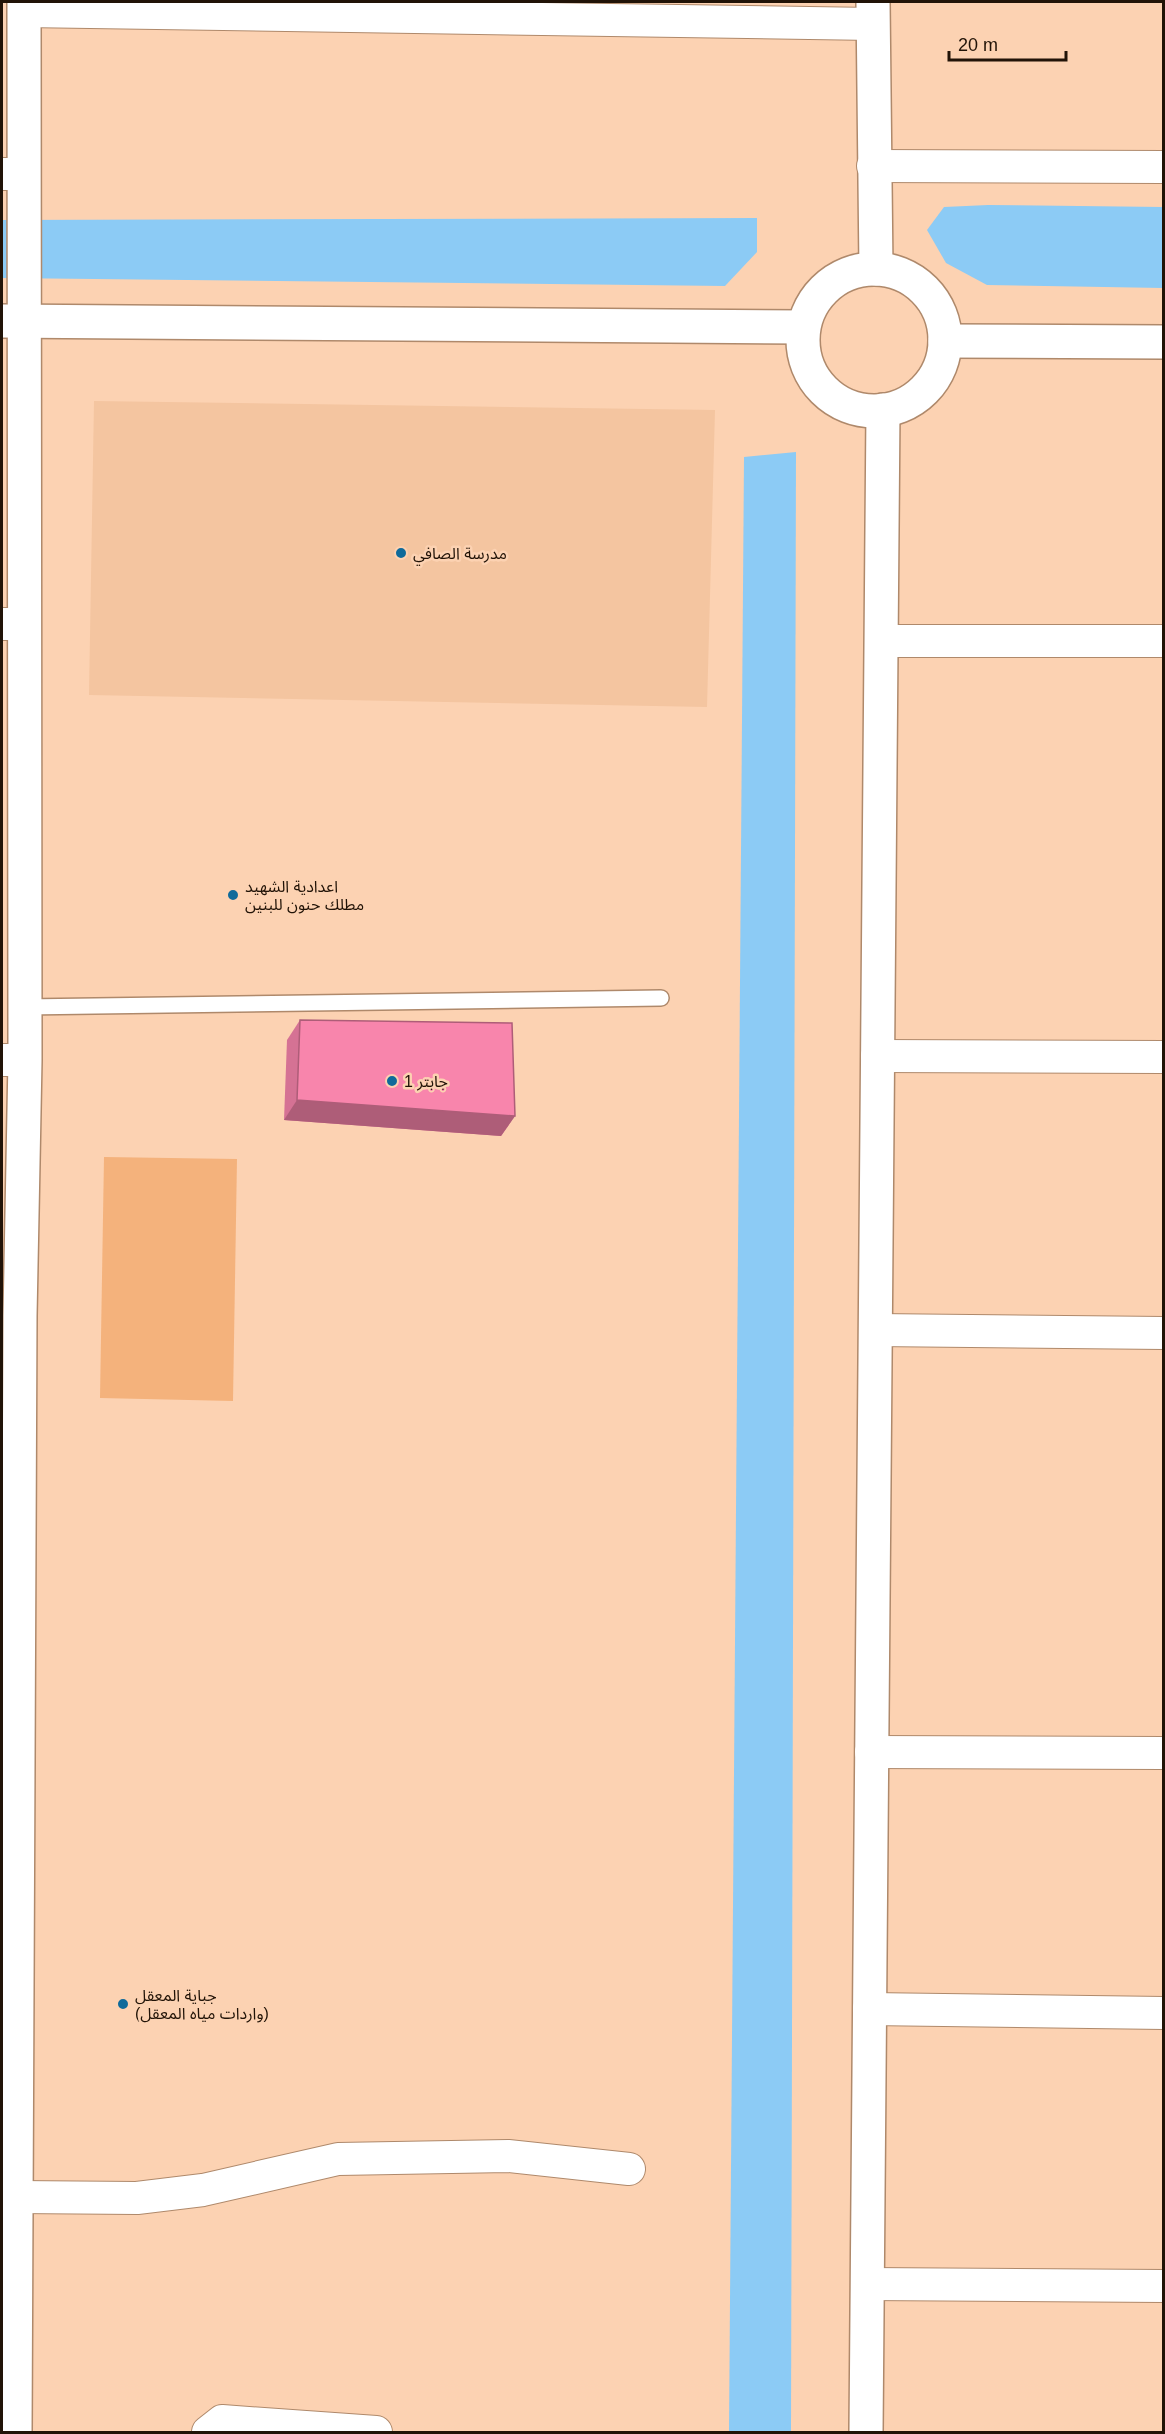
<svg xmlns="http://www.w3.org/2000/svg" width="1165" height="2434" font-family="Helvetica,'Noto Sans Arabic',sans-serif">
  <style>
    .built { fill: #f4c5a0 }
    .green { fill: #f4b27c }
    .water { fill: #8ccbf5 }
    .lines { fill: none; stroke-linecap: round; stroke-linejoin: round }
    .service-casing { stroke: #af896b; stroke-width: 18 }
    .minor-casing { stroke: #af896b; stroke-width: 34 }
    .tertiary-casing { stroke: #af896b; stroke-width: 36 }
    .secondary-casing { stroke: #af896b; stroke-width: 36 }
    .service { stroke: #fff; stroke-width: 15 }
    .minor { stroke: #fff; stroke-width: 32 }
    .tertiary { stroke: #fff; stroke-width: 33 }
    .secondary { stroke: #fff; stroke-width: 33 }
    .wall { fill: #d57294 }
    .shaded-wall { fill: #ae5d78 }
    .building { fill: #f885ac; stroke: #ae5d78; stroke-width: 1.5 }
    .poi-dot { fill: #0f6a9a; stroke: #fcd2b2; stroke-width: 2 }
    .labels { text-anchor: middle; stroke-width: 5; stroke-linejoin: round; paint-order: stroke }
    .poi-label { font-size: 16px; fill: #211307; stroke: #fcd2b2; text-anchor: start }
  </style>
  <rect width="100%" height="100%" fill="#fcd2b2"/>
  <polygon class="built" points="94,401 715,410 707,707 89,695"/>
  <polygon class="green" points="104,1157 237,1159 233,1401 100,1398"/>
  <g class="water">
    <polygon points="988,205 1163,207 1163,288 987,285 946,263 927,230 944,207"/>
    <polygon points="757,218 757,252 725,286 2,278 2,220"/>
    <polygon points="796,452 791,2432 729,2432 744,457"/>
  </g>
  <g class="lines">
    <defs>
      <polyline id="service" points="24,1007 661,998"/>
      <g id="minor">
        <polyline points="24,11 873,24"/>
        <polyline points="873,166 1164,167"/>
        <polyline points="2,174 24,174"/>
        <polyline points="2,624 22,624"/>
        <polyline points="881,641 1164,641"/>
        <polyline points="877,1056 1164,1057"/>
        <polyline points="2,1060 25,1060"/>
        <polyline points="875,1330 1164,1333"/>
        <polyline points="871,1752 1164,1753"/>
        <polyline points="869,2009 1164,2013"/>
        <polyline points="16,2197 137,2198 203,2190 338,2159 508,2156 629,2169"/>
        <polyline points="867,2284 1164,2286"/>
        <polyline points="208,2432 222,2421 376,2432"/>
      </g>
      <g id="tertiary">
        <polyline points="873,2 876,269"/>
        <polyline points="15,2432 20,1316 25,1060 24,2"/>
        <polyline points="866,2432 883,410"/>
      </g>
      <g id="secondary">
        <circle cx="874" cy="340" r="71"/>
        <polyline points="2,321 803,327"/>
        <polyline points="945,341 1164,342"/>
      </g>
    </defs>
    <use href="#service" class="service-casing"/>
    <use href="#minor" class="minor-casing"/>
    <use href="#tertiary" class="tertiary-casing"/>
    <use href="#secondary" class="secondary-casing"/>
    <use href="#service" class="service"/>
    <use href="#minor" class="minor"/>
    <use href="#tertiary" class="tertiary"/>
    <use href="#secondary" class="secondary"/>
  </g>
  <polygon class="wall" points="300,1020 515,1116 501,1136 284,1120 287,1040"/>
  <polygon class="shaded-wall" points="297,1100 515,1116 501,1136 284,1120"/>
  <polygon class="building" points="300,1020 512,1023 515,1116 297,1100"/>
  <g class="poi-dot">
    <circle cx="401" cy="553" r="6"/>
    <circle cx="233" cy="895" r="6"/>
    <circle cx="392" cy="1081" r="6"/>
    <circle cx="123" cy="2004" r="6"/>
  </g>
  <g class="labels">
    <g class="poi-label">
      <text x="413" y="559">مدرسة الصافي</text>
      <text x="245" y="892">اعدادية الشهيد<tspan x="245" dy="18">مطلك حنون للبنين</tspan></text>
      <text x="404" y="1087">جابتر 1</text>
      <text x="135" y="2001">جباية المعقل<tspan x="135" dy="18">(واردات مياه المعقل)</tspan></text>
    </g>
  </g>
  <rect width="1165" height="2434" fill="none" stroke="#211307" stroke-width="6"/>
  <path d="M949 51v9h117v-9" fill="none" stroke="#211307" stroke-width="3"/>
  <text x="958" y="51" font-size="18" fill="#211307" stroke="#fcd2b2" stroke-width="4.5" paint-order="stroke">20 m</text>
</svg>
